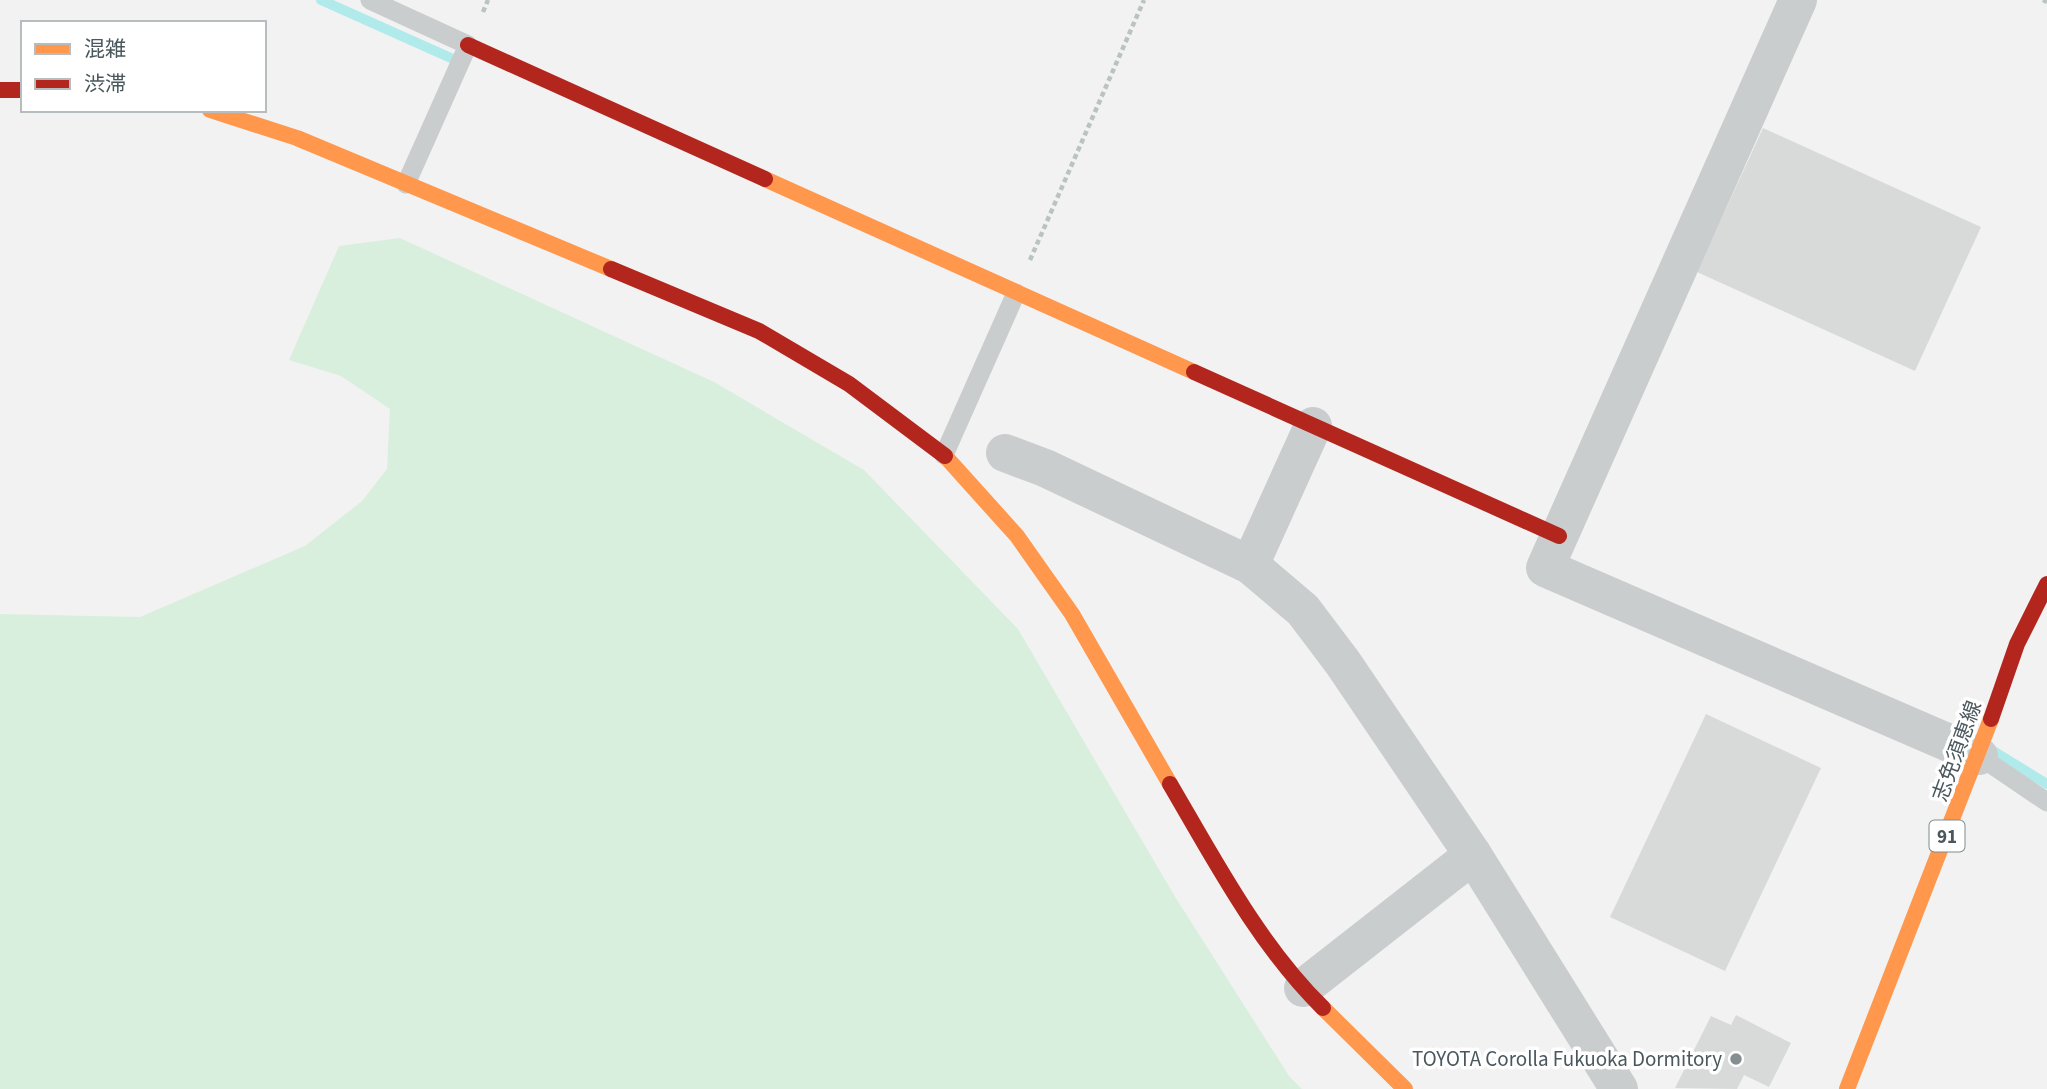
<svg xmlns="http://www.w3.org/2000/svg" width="2047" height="1089" font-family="'Source Sans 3','Noto Sans JP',sans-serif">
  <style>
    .green { fill: #d9efdd }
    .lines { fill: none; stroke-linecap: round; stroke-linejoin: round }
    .stream { stroke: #b0eaea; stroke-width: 10 }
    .building { fill: #d8dada }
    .path { stroke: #bac4bf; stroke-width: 4.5; stroke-dasharray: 5 3.5; stroke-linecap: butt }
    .lane { stroke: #cacdce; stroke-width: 19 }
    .street { stroke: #cacdce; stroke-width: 38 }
    .slow { stroke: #ff974d; stroke-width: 16 }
    .jam { stroke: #b3261e; stroke-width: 16 }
    .poi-dot { fill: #858e91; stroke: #fff; stroke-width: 2.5 }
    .labels { text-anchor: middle; stroke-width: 7; stroke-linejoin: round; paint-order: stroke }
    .shield { fill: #fff; stroke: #808a8e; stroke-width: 2 }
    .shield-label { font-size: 19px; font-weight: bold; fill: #4a585d }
    .street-label { font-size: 21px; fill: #4a585d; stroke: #fff }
    .poi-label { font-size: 21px; fill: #4a585d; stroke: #fff; text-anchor: end }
  </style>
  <rect width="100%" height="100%" fill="#f2f2f2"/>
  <polygon class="green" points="400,238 714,382 864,470 1018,629 1174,895 1289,1076 1302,1089 0,1089 0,614 140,617 305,546 362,501 387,469 390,409 341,376 289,360 339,246"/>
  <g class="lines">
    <g class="stream">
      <polyline points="321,0 462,63"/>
      <polyline points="1990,749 2047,784"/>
    </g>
  </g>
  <g class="building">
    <polygon points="1763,128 1981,227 1915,371 1697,272"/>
    <polygon points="1706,714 1821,768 1725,971 1610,917"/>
    <polygon points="1736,1015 1791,1043 1769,1087 1744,1075 1737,1089 1675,1088 1711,1016 1731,1025"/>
  </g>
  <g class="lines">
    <g class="path">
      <polyline points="2043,0 2047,2"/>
      <polyline points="483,12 488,0"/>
      <polyline points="1030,260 1144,0"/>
    </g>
    <g class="lane">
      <polyline points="370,0 468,45 406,184"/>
      <polyline points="944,455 1016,293"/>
      <polyline points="1979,756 2047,802"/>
    </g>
    <g class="street">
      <polyline points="1798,0 1545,568 1979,756"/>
      <polyline points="1005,453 1045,468 1250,565 1303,610 1343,663 1473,855 1619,1089"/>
      <polyline points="1250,565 1313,426"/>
      <polyline points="1303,988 1473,855"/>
    </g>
    <g class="slow">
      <polyline points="210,110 297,138 611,269"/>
      <polyline points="765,179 1194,372"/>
      <polyline points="945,456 1017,536 1072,614 1170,784"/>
      <polyline points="1323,1008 1405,1089"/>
      <polyline points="1847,1089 1991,719"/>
    </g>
    <g class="jam">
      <polyline points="468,45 765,179"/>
      <polyline points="0,90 23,90"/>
      <polyline points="611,269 759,331 849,384 945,456"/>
      <polyline points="1194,372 1559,536"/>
      <polyline points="1991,719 2017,644 2047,584"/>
      <path d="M1170 784C1215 861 1259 945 1323 1008"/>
    </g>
  </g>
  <circle class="poi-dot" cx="1736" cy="1059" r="7"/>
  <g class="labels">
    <rect class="shield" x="1929.5" y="820.5" width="35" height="31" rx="5"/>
    <g class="shield-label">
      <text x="1947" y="843">91</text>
    </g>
    <g class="street-label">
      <text transform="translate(1957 751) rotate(-70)" y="7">志免須恵線</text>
    </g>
    <g class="poi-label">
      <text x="1722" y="1066">TOYOTA Corolla Fukuoka Dormitory</text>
    </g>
  </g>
  <rect x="21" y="21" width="245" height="91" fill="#ffffff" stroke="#b7bcbe" stroke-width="2"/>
  <rect x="35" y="44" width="35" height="10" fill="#ff974d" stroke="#b7bcbe" stroke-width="2"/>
  <text x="84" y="56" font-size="21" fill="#4a585d">混雑</text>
  <rect x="35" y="79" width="35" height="10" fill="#b3261e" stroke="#b7bcbe" stroke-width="2"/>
  <text x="84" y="91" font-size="21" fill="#4a585d">渋滞</text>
</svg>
